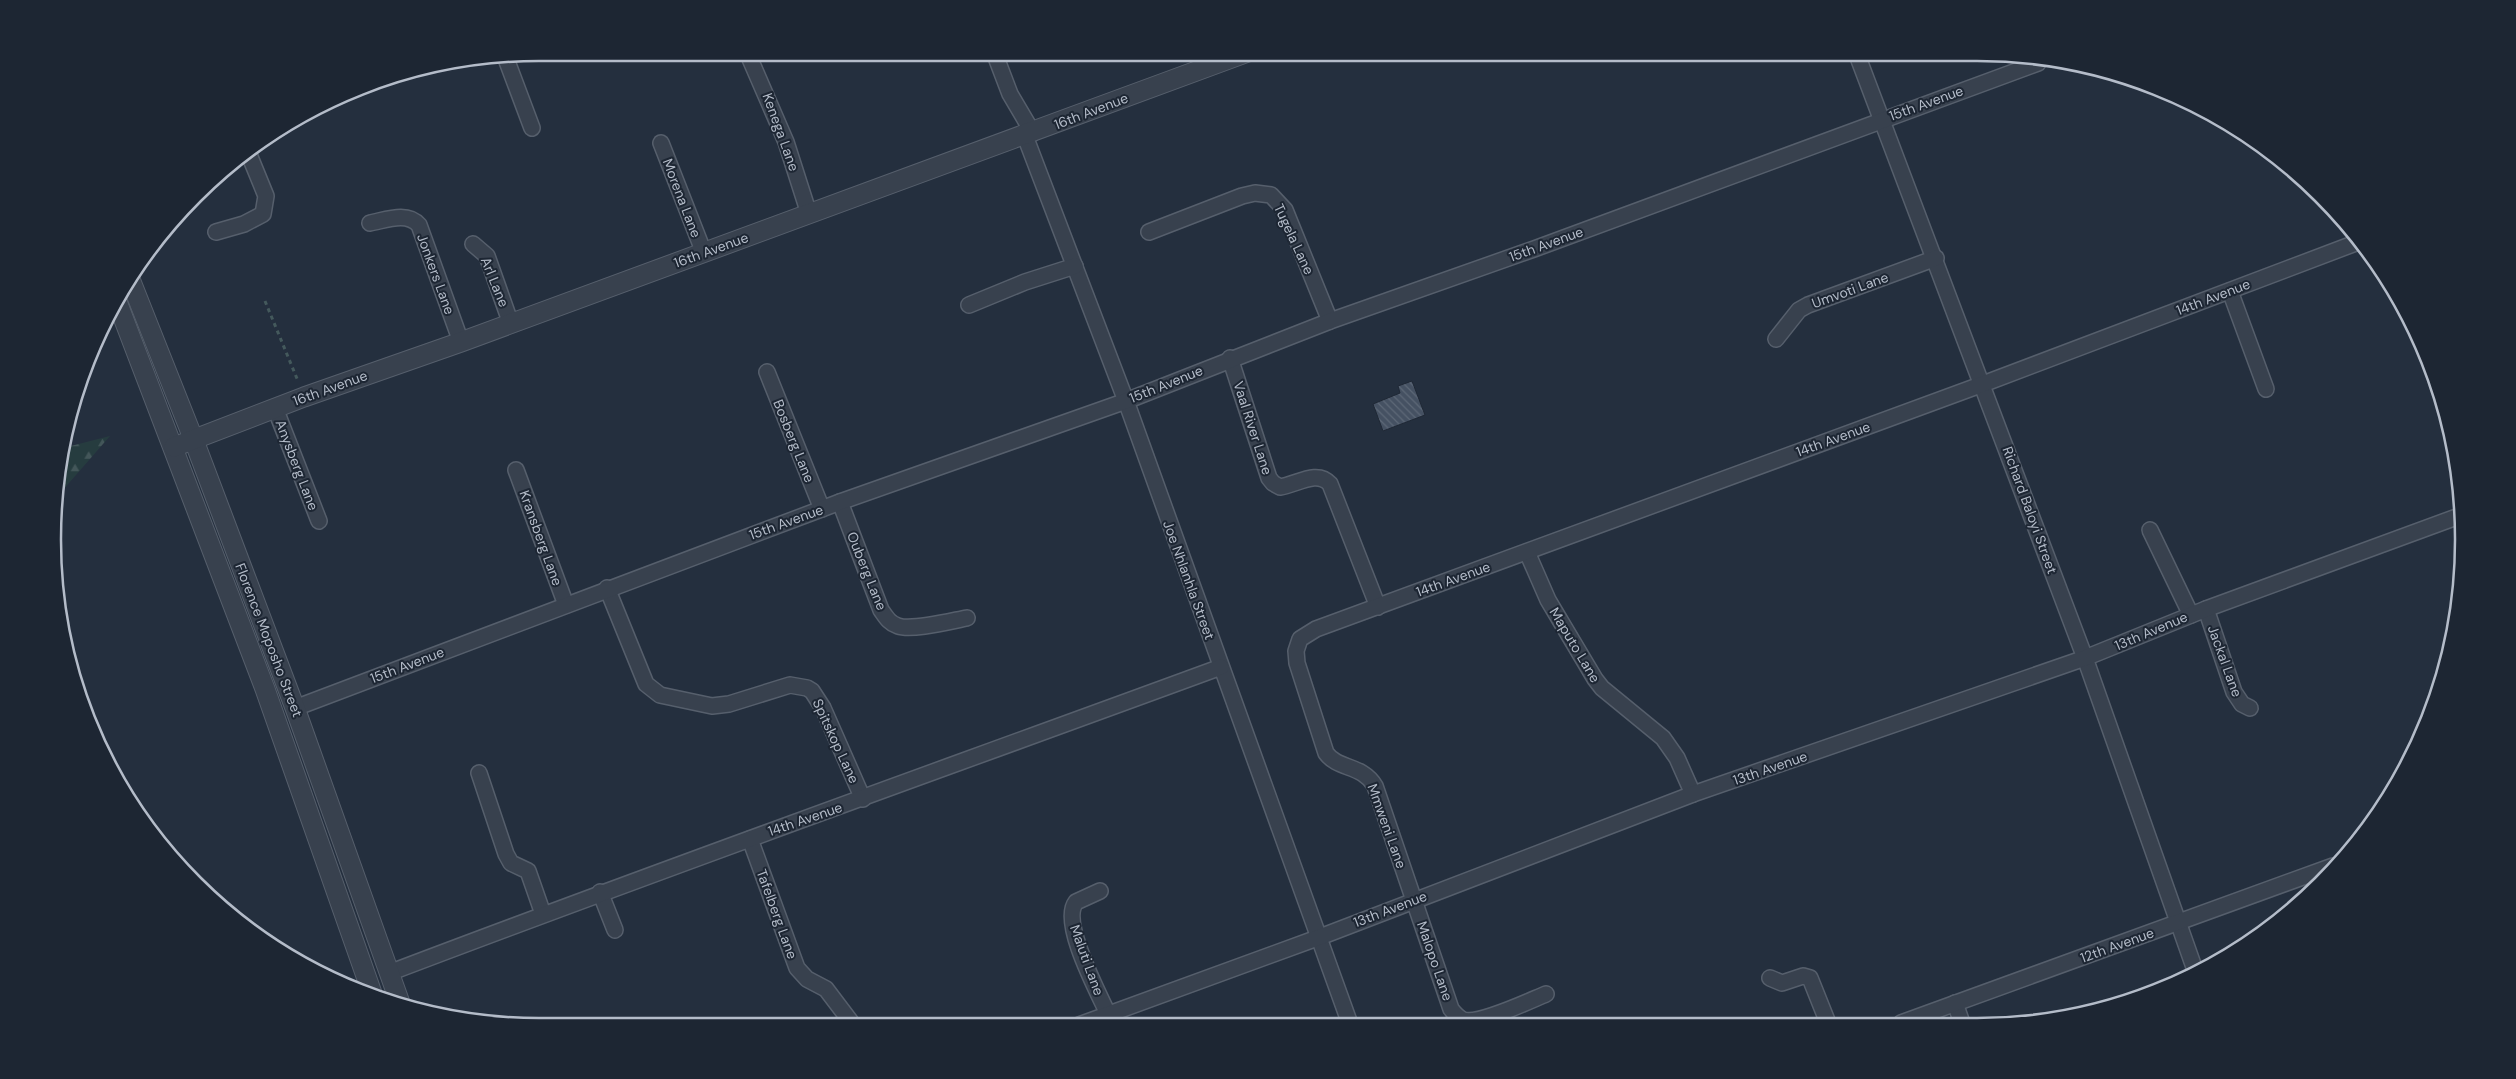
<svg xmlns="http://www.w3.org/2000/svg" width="2516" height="1079" font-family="'DM Sans',sans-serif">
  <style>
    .forest { fill: url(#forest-firs) }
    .building { fill: url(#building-back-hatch); stroke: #1f2835 }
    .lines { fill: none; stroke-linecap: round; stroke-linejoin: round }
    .minor-casing { stroke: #565f6c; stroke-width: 18 }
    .tertiary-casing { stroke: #565f6c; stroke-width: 21 }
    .path { stroke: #44595c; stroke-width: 3; stroke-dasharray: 4 4; stroke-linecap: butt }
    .minor { stroke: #38414e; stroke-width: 15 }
    .tertiary { stroke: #38414e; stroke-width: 19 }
    .labels { text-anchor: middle; stroke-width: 4; stroke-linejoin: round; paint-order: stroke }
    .street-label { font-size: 14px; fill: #b4bcc9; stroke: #1d2633 }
    .rim { fill: none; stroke: #b4bcc9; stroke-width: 2.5 }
  </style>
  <defs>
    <pattern id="forest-firs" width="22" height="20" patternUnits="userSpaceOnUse" patternTransform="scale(1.25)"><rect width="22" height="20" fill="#263c3f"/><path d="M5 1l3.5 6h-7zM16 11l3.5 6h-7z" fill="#435659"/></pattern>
    <pattern id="building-back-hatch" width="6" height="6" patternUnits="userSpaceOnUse" patternTransform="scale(1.25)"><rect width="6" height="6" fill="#455162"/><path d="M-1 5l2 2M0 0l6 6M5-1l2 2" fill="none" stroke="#5d6877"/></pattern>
  </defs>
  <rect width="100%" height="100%" fill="#242f3e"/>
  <polygon class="forest" points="110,436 55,499 57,476 63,448"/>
  <polygon class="building" points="1412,381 1425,415 1383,431 1373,404 1400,393 1398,386"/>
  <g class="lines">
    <defs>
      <g id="minor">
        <polyline points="747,52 786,142 809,214"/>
        <polyline points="994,52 1010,94 1033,133"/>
        <polyline points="1856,52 2085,658 2195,970"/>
        <polyline points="505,56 532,128"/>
        <polyline points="1025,136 1126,401 1350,1024"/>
        <polyline points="661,143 704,253"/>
        <path d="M370 223C386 220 407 211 419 225L461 342"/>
        <polyline points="216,232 244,224 263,214 266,196 248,152"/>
        <polyline points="1149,232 1242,196 1255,193 1271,195 1285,210 1330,321"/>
        <polyline points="473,244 487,256 511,324"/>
        <polyline points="2230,291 2266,389"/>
        <polyline points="969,305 1025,282 1075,266"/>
        <polyline points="1776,339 1799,310 1808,305 1936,258"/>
        <path d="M1230 358 1269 478 1273 483 1280 487C1296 485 1317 469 1330 484L1378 607"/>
        <polyline points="767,372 822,509"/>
        <polyline points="275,408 319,521"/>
        <polyline points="516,470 566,605"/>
        <path d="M840 502 881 610C886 617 889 623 898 626 912 631 951 621 967 618"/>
        <polyline points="2150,530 2191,615"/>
        <polyline points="1527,552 1548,600 1595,679 1602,688 1663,738 1677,758 1693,794"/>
        <polyline points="607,588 646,684 660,695 712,706 729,704 790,685 807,688 812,691 823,708 863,799"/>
        <polyline points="2206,609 2234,692 2242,704 2250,708"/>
        <polyline points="295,708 840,502 1126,401 1330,321 1534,249 2038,63"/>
        <polyline points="479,773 506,854 511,863 528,871 543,914"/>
        <polyline points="750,839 797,968 807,979 826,989 854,1026"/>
        <path d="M1100 891 1076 902C1060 922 1098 992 1108 1014"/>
        <polyline points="600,892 615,930"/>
        <path d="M389 973C665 868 943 769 1221 667"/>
        <polyline points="1770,978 1782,983 1803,976 1810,978 1828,1023"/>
        <polyline points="357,990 369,985"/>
        <path d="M1546 994C1529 1001 1479 1025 1463 1020 1457 1017 1455 1014 1451 1009L1375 786C1362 764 1338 770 1326 753L1297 663 1296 651 1300 639 1316 629 1983 384 2361 241"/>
        <polyline points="1955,1003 1962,1023"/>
        <polyline points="1901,1023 2333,866"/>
        <polyline points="1079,1025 1320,937 1693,794 2085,658 2206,609 2462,515"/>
      </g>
      <g id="tertiary">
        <polyline points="130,279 193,438 295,708 400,1003"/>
        <polyline points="116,299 265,689 373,996"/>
        <polyline points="174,447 304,397 461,342 1248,52"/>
      </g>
    </defs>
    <use href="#minor" class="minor-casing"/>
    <use href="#tertiary" class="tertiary-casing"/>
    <polyline class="path" points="265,301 298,381"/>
    <use href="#minor" class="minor"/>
    <use href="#tertiary" class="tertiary"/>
  </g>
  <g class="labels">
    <g class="street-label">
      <text transform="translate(1926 103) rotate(-20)" y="5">15th Avenue</text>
      <text transform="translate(1091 111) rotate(-21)" y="5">16th Avenue</text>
      <text transform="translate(781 132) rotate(70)" y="5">Kenega Lane</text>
      <text transform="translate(682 198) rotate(69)" y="5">Morena Lane</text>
      <text transform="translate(1294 239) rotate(65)" y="5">Tugela Lane</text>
      <text transform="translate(1546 244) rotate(-20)" y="5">15th Avenue</text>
      <text transform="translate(711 250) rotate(-20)" y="5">16th Avenue</text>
      <text transform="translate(436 274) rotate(70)" y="5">Jonkers Lane</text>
      <text transform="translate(495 282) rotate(68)" y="5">Arl Lane</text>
      <text transform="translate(1850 290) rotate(-20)" y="5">Umvoti Lane</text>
      <text transform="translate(2213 297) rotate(-21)" y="5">14th Avenue</text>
      <text transform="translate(1166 384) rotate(-22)" y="5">15th Avenue</text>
      <text transform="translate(330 388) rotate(-20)" y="5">16th Avenue</text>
      <text transform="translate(1253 428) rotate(72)" y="5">Vaal River Lane</text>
      <text transform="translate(1833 439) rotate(-20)" y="5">14th Avenue</text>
      <text transform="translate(794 441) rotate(68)" y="5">Bosberg Lane</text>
      <text transform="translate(297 465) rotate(69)" y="5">Anysberg Lane</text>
      <text transform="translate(2030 510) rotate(70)" y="5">Richard Baloyi Street</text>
      <text transform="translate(786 522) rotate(-20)" y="5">15th Avenue</text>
      <text transform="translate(541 538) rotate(70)" y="5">Kransberg Lane</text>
      <text transform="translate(867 571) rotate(68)" y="5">Ouberg Lane</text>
      <text transform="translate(1453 579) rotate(-20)" y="5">14th Avenue</text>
      <text transform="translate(1189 580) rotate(70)" y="5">Joe Nhlanhla Street</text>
      <text transform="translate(2151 631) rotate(-23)" y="5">13th Avenue</text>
      <text transform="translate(269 640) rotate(69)" y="5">Florence Moposho Street</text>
      <text transform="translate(1575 645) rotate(59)" y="5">Maputo Lane</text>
      <text transform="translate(2225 661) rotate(70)" y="5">Jackal Lane</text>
      <text transform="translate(407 665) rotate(-21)" y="5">15th Avenue</text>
      <text transform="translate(836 741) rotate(65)" y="5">Spitskop Lane</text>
      <text transform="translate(1770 768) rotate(-19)" y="5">13th Avenue</text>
      <text transform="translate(805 819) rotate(-19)" y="5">14th Avenue</text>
      <text transform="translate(1387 826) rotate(70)" y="5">Mmweni Lane</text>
      <text transform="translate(1390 909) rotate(-21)" y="5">13th Avenue</text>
      <text transform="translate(777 914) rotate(70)" y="5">Tafelberg Lane</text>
      <text transform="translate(2117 945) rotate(-20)" y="5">12th Avenue</text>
      <text transform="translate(1087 960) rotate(70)" y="5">Maluti Lane</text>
      <text transform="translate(1435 961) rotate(71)" y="5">Malopo Lane</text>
    </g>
  </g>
  <path d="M0 0H2516V1079H0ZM539 61H1977A478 478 0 0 1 2455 539V540A478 478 0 0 1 1977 1018H539A478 478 0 0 1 61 540V539A478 478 0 0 1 539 61Z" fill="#1d2633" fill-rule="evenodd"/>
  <path class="rim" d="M539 61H1977A478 478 0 0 1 2455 539V540A478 478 0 0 1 1977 1018H539A478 478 0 0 1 61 540V539A478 478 0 0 1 539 61Z"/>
</svg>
